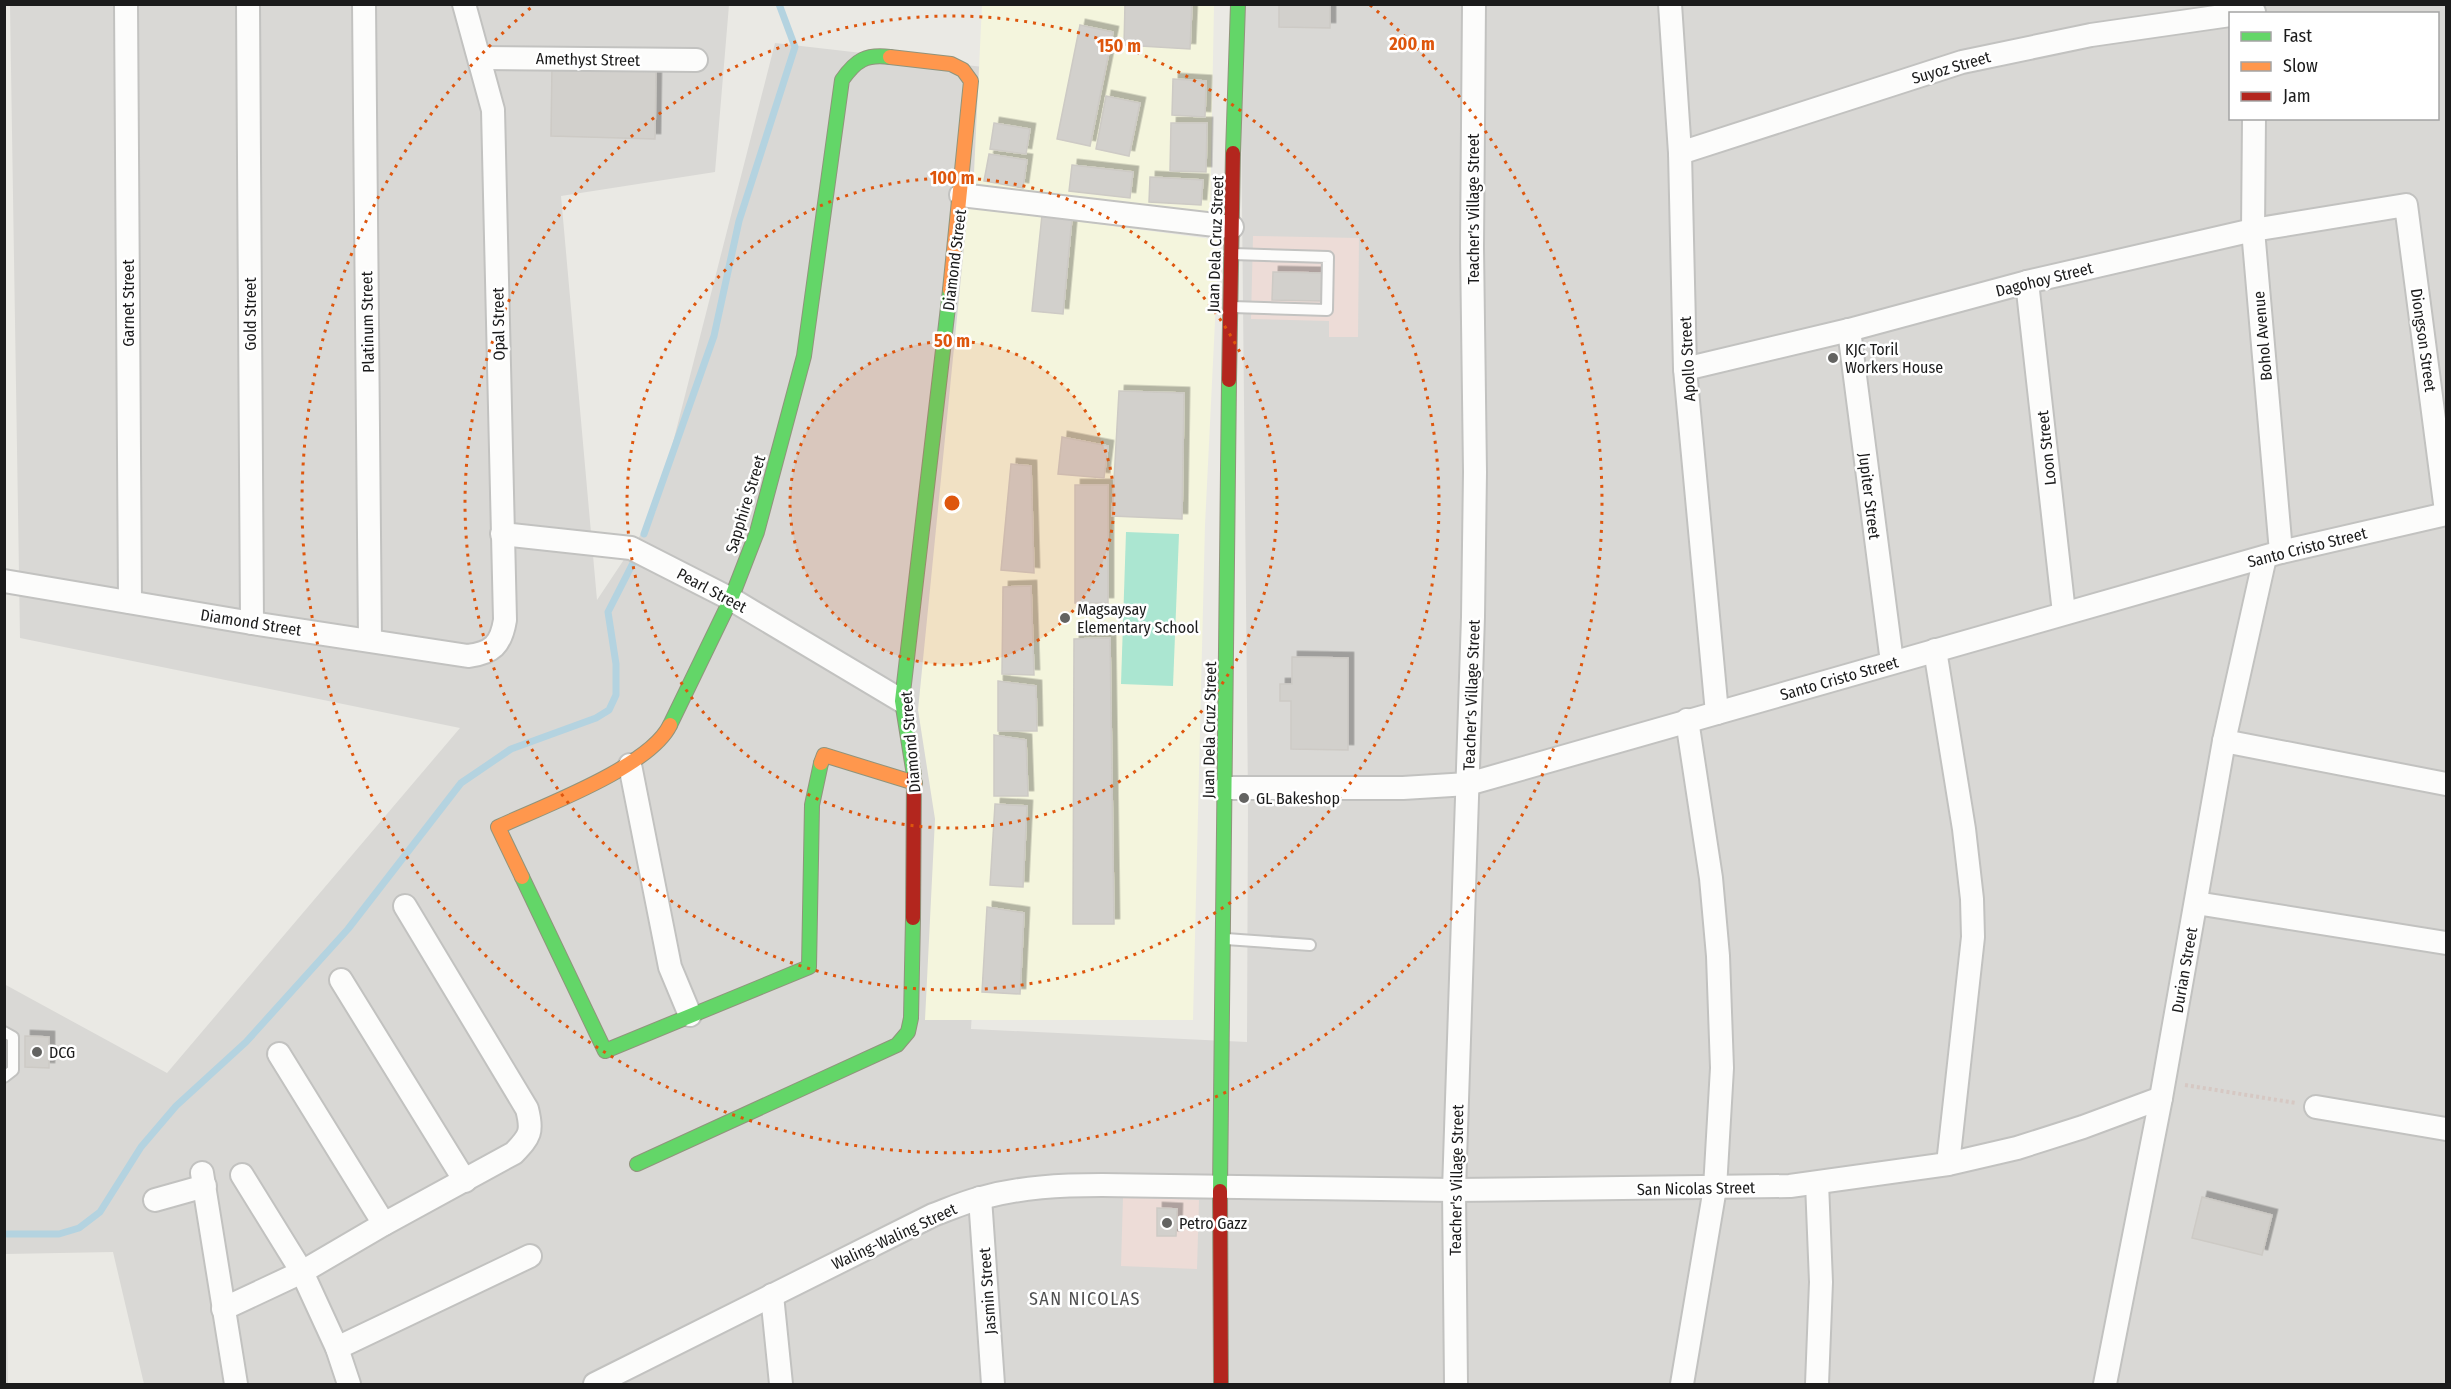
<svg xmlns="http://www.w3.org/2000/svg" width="2451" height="1389" font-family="'Fira Sans Condensed',sans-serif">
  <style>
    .residential { fill: #d9d8d5; fill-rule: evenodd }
    .commercial { fill: #eddcd7 }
    .education { fill: #f4f5dd }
    .pitch { fill: #abe6d1 }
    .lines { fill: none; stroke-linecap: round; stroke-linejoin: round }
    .stream { stroke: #b4d3e0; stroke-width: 7 }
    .building { fill: #d2d0cc; stroke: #cdcac5; stroke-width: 1.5; filter: url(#shadow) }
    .lane-casing { stroke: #c2c2c0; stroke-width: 14 }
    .street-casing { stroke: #c2c2c0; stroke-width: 26 }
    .fast-casing { stroke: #90947c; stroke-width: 16 }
    .slow-casing { stroke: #90947c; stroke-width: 16 }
    .jam-casing { stroke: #90947c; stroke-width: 16 }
    .path { stroke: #d6c8c3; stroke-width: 4; stroke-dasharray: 3 3; stroke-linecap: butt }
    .lane { stroke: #fcfcfb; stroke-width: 10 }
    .street { stroke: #fcfcfb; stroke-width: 22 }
    .fast { stroke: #63d668; stroke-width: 14 }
    .slow { stroke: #ff974d; stroke-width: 14 }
    .jam { stroke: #b3261e; stroke-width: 14 }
    .ring { fill: none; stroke: #de560d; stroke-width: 3; stroke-dasharray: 3 6 }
    .poi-dot { fill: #636361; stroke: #fff; stroke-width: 2 }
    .labels { text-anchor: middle; stroke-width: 5; stroke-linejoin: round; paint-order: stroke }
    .street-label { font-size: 16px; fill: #1b1b1b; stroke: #fff }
    .poi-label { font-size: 16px; fill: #1b1b1b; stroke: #fff; text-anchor: start }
    .neighbourhood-label { font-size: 18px; letter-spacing: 1.5px; fill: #4e4e4e; stroke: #fff }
    .centre { fill: #de560d; stroke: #fff; stroke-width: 3 }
    .ring-label { font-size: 18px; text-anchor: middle; font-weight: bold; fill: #de560d; stroke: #fff; stroke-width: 5; stroke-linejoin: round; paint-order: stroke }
  </style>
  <defs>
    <filter id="shadow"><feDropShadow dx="5.5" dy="-5.5" stdDeviation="0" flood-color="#0004"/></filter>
  </defs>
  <rect width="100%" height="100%" fill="#eae9e4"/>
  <path class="residential" d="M10 5H729L715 172 561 196 597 600 655 513 775 43 1026 72 971 1029 1247 1042 1248 800 1240 5H2446V1384H144L113 1252 6 1254 8 1384H5L4 984 167 1073 460 728 20 638ZM2230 14H2438V118H2230Z"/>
  <g class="commercial">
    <polygon points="1253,236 1359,238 1358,337 1329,337 1329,321 1251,319"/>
    <polygon points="1123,1197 1199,1200 1197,1269 1121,1266"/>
  </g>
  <g class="education">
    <polygon points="982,5 1214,5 1210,218 973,194"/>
    <polygon points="968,207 1219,240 1205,525 1193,1020 925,1020 935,819 918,710"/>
  </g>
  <polygon class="pitch" points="1126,532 1179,534 1173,686 1121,684"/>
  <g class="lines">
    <g class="stream">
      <polyline points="644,534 714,336 739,221 795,47 779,4"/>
      <polyline points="7,1234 59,1234 79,1228 100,1212 141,1147 176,1106 246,1042 348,929 461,783 511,749 596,718 609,710 616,695 616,664 608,612 633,563"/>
    </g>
  </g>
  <g class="building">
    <polygon points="1125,4 1192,4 1190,49 1124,45"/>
    <polygon points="1279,4 1330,4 1330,28 1279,27"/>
    <polygon points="1080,25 1113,32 1090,146 1057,139"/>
    <polygon points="552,65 656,69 655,139 551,136"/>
    <polygon points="1173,79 1206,81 1205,117 1172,115"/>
    <polygon points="1106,96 1140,103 1129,156 1096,149"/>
    <polygon points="994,123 1030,129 1026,154 990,149"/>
    <polygon points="1171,123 1207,123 1206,172 1170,171"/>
    <polygon points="989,154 1027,160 1023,188 984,181"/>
    <polygon points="1072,165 1133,172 1130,198 1069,191"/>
    <polygon points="1150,177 1203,180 1201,205 1149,202"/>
    <polygon points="1042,215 1072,218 1063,314 1032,311"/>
    <polygon points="1273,272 1322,273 1321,301 1272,300"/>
    <polygon points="1119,391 1184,393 1182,519 1112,516"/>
    <polygon points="1062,437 1108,446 1104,478 1058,474"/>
    <polygon points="1011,464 1031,466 1034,573 1001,570"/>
    <rect x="1075" y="485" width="33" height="118"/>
    <polygon points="1031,586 1034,675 1002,674 1003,587"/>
    <polygon points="1110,638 1114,924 1073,924 1074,639"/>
    <polygon points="1292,657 1348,658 1348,750 1291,749 1291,701 1280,701 1280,684 1292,684"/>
    <polygon points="998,681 1036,686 1037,731 998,731"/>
    <polygon points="994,735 1026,740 1028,796 994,796"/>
    <polygon points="995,804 1027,806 1023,887 990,885"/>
    <polygon points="987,907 1024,913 1020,994 982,992"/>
    <polygon points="25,1036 49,1037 49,1068 25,1067"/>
    <polygon points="2202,1197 2272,1215 2262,1255 2192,1238"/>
    <polygon points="1157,1208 1177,1209 1176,1236 1157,1236"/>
  </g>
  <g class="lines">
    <defs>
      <g id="lane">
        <polyline points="1232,307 1327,310 1328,257 1233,254"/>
        <polyline points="1226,939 1310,945"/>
        <polyline points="4,1032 13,1037 13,1070 4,1077"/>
      </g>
      <g id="street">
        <polyline points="126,4 130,602"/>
        <polyline points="248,4 252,623"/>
        <polyline points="364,4 370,640"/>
        <polyline points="1670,4 1680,153 1685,369 1717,713"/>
        <polyline points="2243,14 2254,12"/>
        <polyline points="481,58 696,60"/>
        <polyline points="2254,118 2253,230 2281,552"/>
        <polyline points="1680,153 1962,62 2091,35 2230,15"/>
        <polyline points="961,195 1232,227"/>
        <polyline points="2027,282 2064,613"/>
        <polyline points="1849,330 1892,662"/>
        <polyline points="1685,369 1849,330 2027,282 2253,230 2406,205 2446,511"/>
        <polyline points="502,534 631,548 731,599 902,701"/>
        <path d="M4 581 252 623 468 656C492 653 501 645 505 620L493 110 464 4"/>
        <polyline points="1935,650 1964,829 1972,899 1973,937 1948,1164"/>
        <polyline points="2224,741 2446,784"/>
        <polyline points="630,765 670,967 690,1015"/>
        <polyline points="1225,788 1403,788 1468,784 2281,552 2446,514"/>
        <polyline points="2196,903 2446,943"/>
        <polyline points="341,980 465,1181"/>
        <polyline points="279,1054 384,1224"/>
        <polyline points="2316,1107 2446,1129"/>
        <polyline points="202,1173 236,1384"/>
        <polyline points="242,1175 302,1272 337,1348 349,1384"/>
        <polyline points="1817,1183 1821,1282 1817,1384"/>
        <polyline points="980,1198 993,1384"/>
        <polyline points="155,1200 205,1186"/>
        <polyline points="772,1295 781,1384"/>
        <path d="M223 1309 302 1272 384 1224 514 1153C530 1136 533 1132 527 1109L405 906"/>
        <polyline points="337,1348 530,1256"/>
        <path d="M595 1384 933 1215C949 1209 965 1202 981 1198 1021 1187 1061 1185 1102 1185L1454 1190 1790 1186 1948 1164 2017 1148 2083 1127 2161 1098"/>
        <polyline points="1456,1384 1454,1190 1473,617 1475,472 1472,247 1474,4"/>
        <polyline points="1682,1384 1715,1188 1722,1068 1718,956 1711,878 1687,720"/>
        <polyline points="2105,1384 2161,1098 2224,741 2265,557"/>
      </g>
      <g id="fast">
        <polyline points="1233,153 1238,4"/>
        <path d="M670 725 731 599 757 532 804 356 842 80C856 60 866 54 890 57"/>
        <polyline points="914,775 902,701 950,290"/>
        <polyline points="522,877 605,1051 809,967 812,805 821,763"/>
        <polyline points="637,1164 897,1045 908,1032 911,1018 913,918"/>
        <polyline points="1220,1191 1229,380"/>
      </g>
      <g id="slow">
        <polyline points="890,57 951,64 963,70 971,81 950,290"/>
        <polyline points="821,763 824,755 915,783"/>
        <path d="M522 877 498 827C541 807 650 767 670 725"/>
      </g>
      <g id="jam">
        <polyline points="1229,380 1233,153"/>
        <polyline points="913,918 914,775"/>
        <polyline points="1220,1191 1221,1384"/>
      </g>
    </defs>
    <use href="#lane" class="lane-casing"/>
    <use href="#street" class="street-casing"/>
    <use href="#fast" class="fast-casing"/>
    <use href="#slow" class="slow-casing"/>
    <use href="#jam" class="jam-casing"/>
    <polyline class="path" points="2185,1085 2296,1103"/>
    <use href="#lane" class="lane"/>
    <use href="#street" class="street"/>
    <use href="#fast" class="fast"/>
    <use href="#slow" class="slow"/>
    <use href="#jam" class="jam"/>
  </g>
  <circle cx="952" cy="503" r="162" fill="#de560d" fill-opacity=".12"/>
  <g class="ring">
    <circle cx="952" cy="503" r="162"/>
    <circle cx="952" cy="503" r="325"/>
    <circle cx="952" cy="503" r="487"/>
    <path d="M1370 5A650 650 0 1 1 534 5"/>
  </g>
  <g class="poi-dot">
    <circle cx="1833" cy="358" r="6"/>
    <circle cx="1065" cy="618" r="6"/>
    <circle cx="1244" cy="798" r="6"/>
    <circle cx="37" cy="1052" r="6"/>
    <circle cx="1167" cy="1223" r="6"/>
  </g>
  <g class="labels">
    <g class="street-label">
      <text transform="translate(588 59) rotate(1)" y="6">Amethyst Street</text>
      <text transform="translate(1951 67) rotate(-16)" y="6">Suyoz Street</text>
      <text transform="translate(1473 209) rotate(-90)" y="6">Teacher's Village Street</text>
      <text transform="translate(1215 244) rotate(-88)" y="6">Juan Dela Cruz Street</text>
      <text transform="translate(954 260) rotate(-83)" y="6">Diamond Street</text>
      <text transform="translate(2044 279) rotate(-14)" y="6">Dagohoy Street</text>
      <text transform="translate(128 303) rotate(-90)" y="6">Garnet Street</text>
      <text transform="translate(250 314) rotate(-90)" y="6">Gold Street</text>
      <text transform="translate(367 322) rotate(-91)" y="6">Platinum Street</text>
      <text transform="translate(498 324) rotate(-91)" y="6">Opal Street</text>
      <text transform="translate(2262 336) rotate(-95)" y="6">Bohol Avenue</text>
      <text transform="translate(2424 340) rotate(82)" y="6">Diongson Street</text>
      <text transform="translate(1687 359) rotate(-93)" y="6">Apollo Street</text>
      <text transform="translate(2046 448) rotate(-96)" y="6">Loon Street</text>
      <text transform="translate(1870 496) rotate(83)" y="6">Jupiter Street</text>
      <text transform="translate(745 504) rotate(-73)" y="6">Sapphire Street</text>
      <text transform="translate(2307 547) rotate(-14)" y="6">Santo Cristo Street</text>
      <text transform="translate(712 590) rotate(28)" y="6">Pearl Street</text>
      <text transform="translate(251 622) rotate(9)" y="6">Diamond Street</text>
      <text transform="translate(1839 678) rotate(-16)" y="6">Santo Cristo Street</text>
      <text transform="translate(1471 695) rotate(-88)" y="6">Teacher's Village Street</text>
      <text transform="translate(1209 730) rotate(-89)" y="6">Juan Dela Cruz Street</text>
      <text transform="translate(910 742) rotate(-95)" y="6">Diamond Street</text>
      <text transform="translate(2184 970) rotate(-80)" y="6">Durian Street</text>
      <text transform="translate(1456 1180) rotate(-89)" y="6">Teacher's Village Street</text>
      <text transform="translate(1696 1188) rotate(-1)" y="6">San Nicolas Street</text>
      <text transform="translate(894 1236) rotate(-25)" y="6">Waling-Waling Street</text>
      <text transform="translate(987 1291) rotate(-94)" y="6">Jasmin Street</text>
    </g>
    <g class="poi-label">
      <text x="1845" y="355">KJC Toril<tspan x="1845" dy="18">Workers House</tspan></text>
      <text x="1077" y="615">Magsaysay<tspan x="1077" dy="18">Elementary School</tspan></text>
      <text x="1256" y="804">GL Bakeshop</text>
      <text x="49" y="1058">DCG</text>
      <text x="1179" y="1229">Petro Gazz</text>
    </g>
    <g class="neighbourhood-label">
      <text x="1085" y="1305">SAN NICOLAS</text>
    </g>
  </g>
  <circle cx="952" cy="503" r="9" class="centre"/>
  <g class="ring-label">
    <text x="1412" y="50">200 m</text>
    <text x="1119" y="52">150 m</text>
    <text x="952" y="184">100 m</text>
    <text x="952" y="347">50 m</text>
  </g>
  <rect width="2451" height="1389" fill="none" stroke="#1b1b1b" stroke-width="12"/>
  <rect x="2229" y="12" width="210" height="108" fill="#ffffff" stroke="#a4a4a4" stroke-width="1.5"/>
  <rect x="2241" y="32" width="30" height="9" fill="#63d668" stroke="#a4a4a4" stroke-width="1.5"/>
  <text x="2283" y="42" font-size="18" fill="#1b1b1b">Fast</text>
  <rect x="2241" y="62" width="30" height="9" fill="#ff974d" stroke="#a4a4a4" stroke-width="1.5"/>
  <text x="2283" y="72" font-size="18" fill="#1b1b1b">Slow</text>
  <rect x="2241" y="92" width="30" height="9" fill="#b3261e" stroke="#a4a4a4" stroke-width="1.5"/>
  <text x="2283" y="102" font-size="18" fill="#1b1b1b">Jam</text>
</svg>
